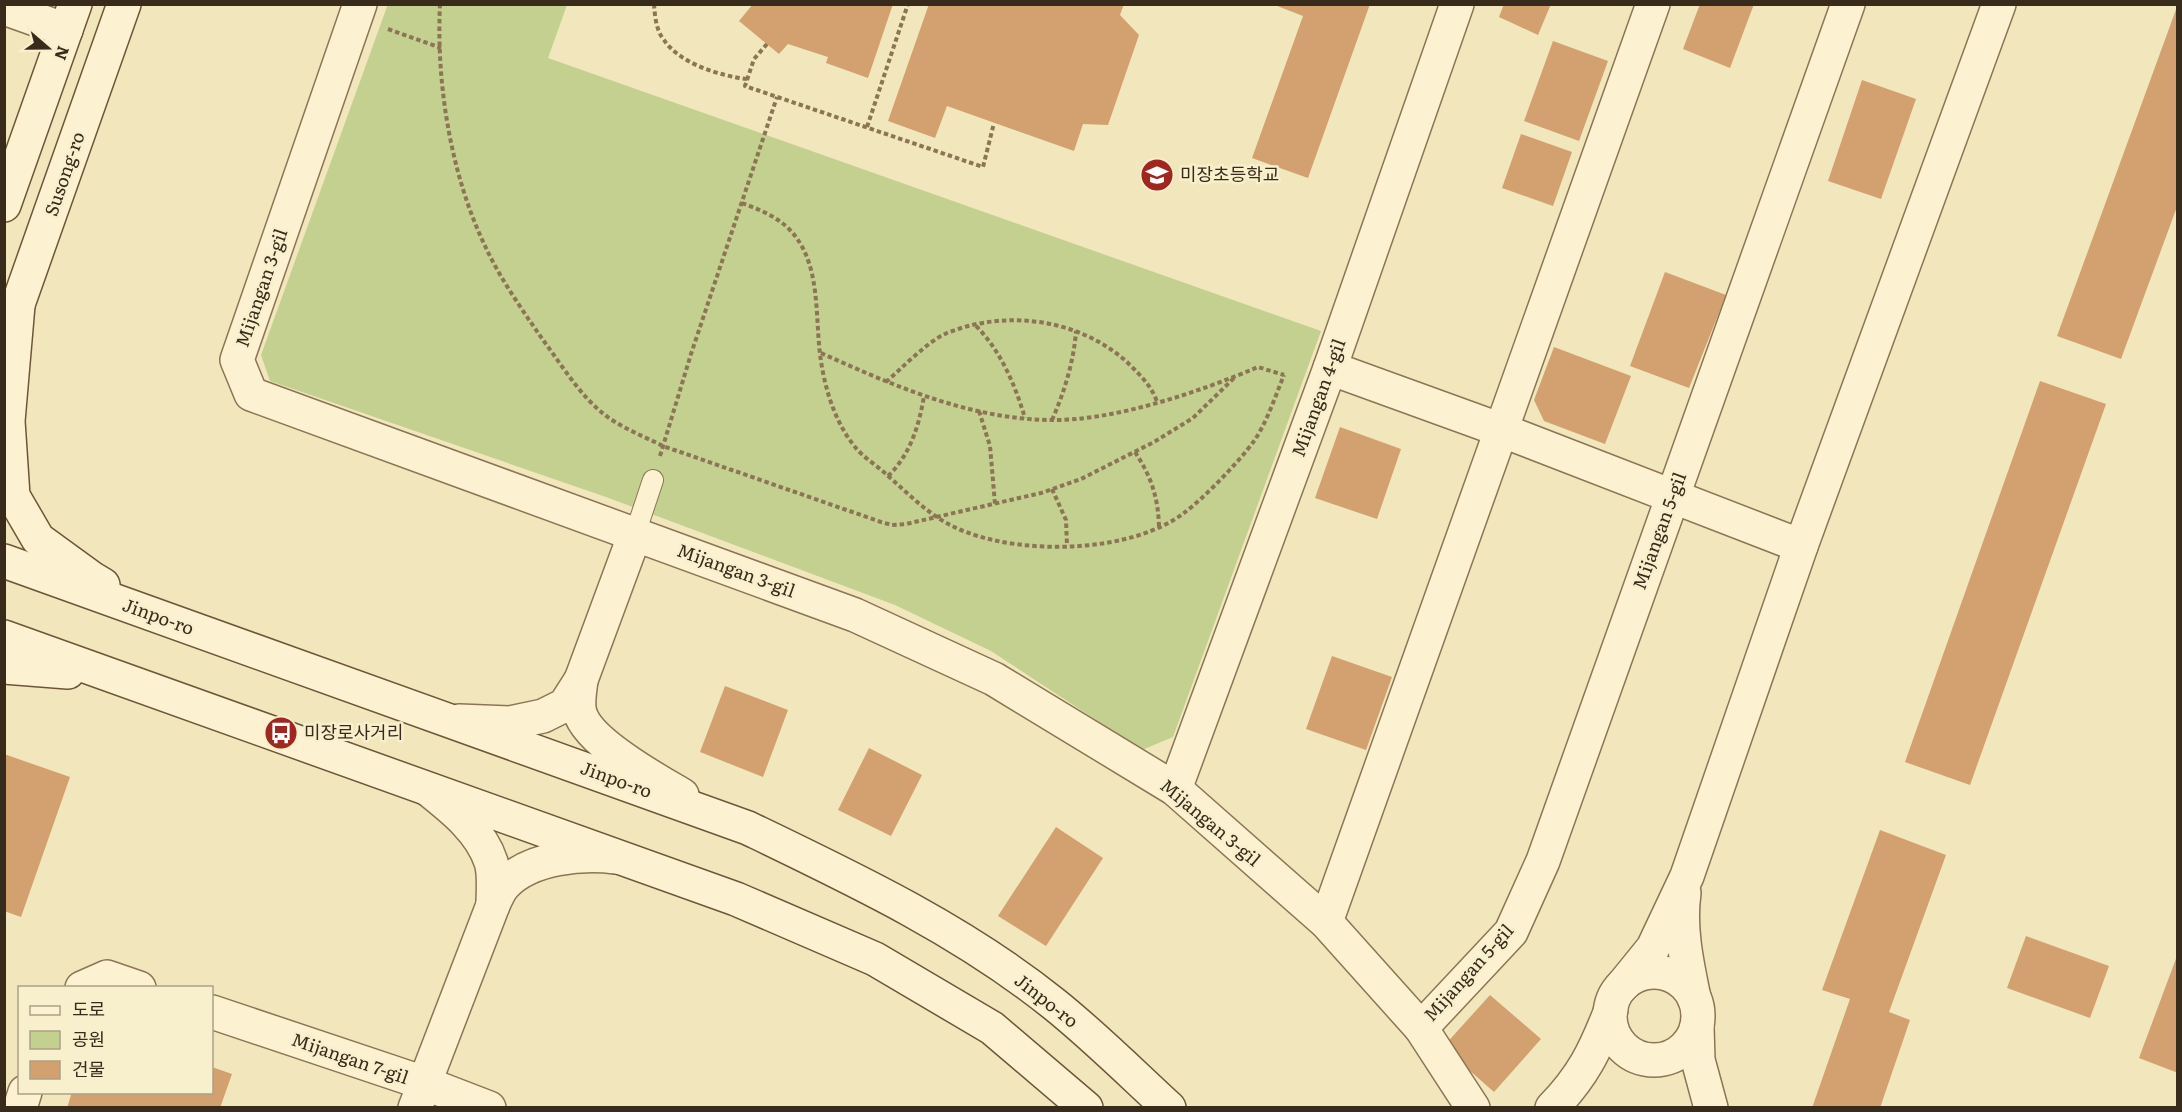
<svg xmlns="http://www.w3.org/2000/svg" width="2182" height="1112" font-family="Literata,'Noto Sans KR',serif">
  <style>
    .green { fill: #c4d090 }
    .building { fill: #d3a06f }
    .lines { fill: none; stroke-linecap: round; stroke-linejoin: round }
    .lane-casing { stroke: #8b7555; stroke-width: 22 }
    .street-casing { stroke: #8b7555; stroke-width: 36 }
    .secondary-casing { stroke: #6d5638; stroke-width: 36 }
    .path { stroke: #8b7555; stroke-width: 4; stroke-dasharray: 4.5 3; stroke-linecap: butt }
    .lane { stroke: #fcf2d1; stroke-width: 20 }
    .street { stroke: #fcf2d1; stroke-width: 33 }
    .secondary { stroke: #fcf2d1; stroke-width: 33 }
    .labels { text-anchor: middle; stroke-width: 5; stroke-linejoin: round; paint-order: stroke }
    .street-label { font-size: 18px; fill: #392b1b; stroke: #f8efcd }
    .poi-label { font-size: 18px; fill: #392b1b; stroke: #f8efcd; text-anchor: start }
  </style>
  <rect width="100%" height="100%" fill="#f2e6bd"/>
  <polygon class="green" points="388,4 567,5 548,58 1321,331 1173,737 1142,750 991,651 895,605 606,497 270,381 261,355"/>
  <g class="building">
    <polygon points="753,4 893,4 868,78 826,63 828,57 788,44 779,54 739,21"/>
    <polygon points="929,4 1124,4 1120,15 1139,35 1108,125 1083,124 1074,151 947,106 935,138 888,121"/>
    <polygon points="1272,4 1370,4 1308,178 1252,158 1303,16"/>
    <polygon points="1504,4 1551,4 1538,35 1499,17"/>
    <polygon points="1700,4 1754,4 1730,68 1683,49"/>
    <polygon points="2178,4 2178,204 2121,359 2057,336"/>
    <polygon points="1553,41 1608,61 1579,141 1524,121"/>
    <polygon points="1862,80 1916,99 1881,199 1828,181"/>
    <polygon points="1521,134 1572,152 1553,206 1502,188"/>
    <polygon points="1665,272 1726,295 1689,388 1630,366"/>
    <polygon points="1554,347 1631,376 1605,444 1544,421 1534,400"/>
    <polygon points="2040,381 2106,404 1970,785 1905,762"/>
    <polygon points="1340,427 1401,449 1377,519 1315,498"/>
    <polygon points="1332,656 1392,677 1366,750 1306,729"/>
    <polygon points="725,686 788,710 763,777 700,752"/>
    <polygon points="869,748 922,775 891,836 838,810"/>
    <polygon points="4,754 70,777 21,917 4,911"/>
    <polygon points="1056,827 1103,858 1046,946 998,916"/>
    <polygon points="1880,830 1946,855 1889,1012 1910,1020 1880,1108 1812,1108 1850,999 1822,990"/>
    <polygon points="2026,936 2109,966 2090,1018 2007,988"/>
    <polygon points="2177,956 2178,956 2178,1073 2139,1058"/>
    <polygon points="1490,995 1541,1039 1494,1092 1443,1047"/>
    <polygon points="212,1067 232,1074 220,1108 67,1108 72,1092 212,1092"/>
  </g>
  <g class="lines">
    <defs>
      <polyline id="lane" points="635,534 653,480"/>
      <g id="street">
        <polyline points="360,4 237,360 251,394 855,615 994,679 1175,789 1326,922 1421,1028 1473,1108"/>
        <polyline points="4,8 66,30"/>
        <polyline points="1330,368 1501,430 1801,546"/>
        <polyline points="581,680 635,534"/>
        <path d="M459 721 510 723 543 716 565 705 581 680C580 689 578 699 579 708 582 739 656 780 682 795"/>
        <polyline points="1175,789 1330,368 1457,4"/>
        <path d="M429 790C453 809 481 831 491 862 495 874 493 891 493 905 496 898 500 889 505 884 531 857 582 853 616 857"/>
        <path d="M1684 893C1679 928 1687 964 1694 998"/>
        <polyline points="1326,922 1653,4"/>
        <circle cx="1654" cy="1016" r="44"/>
        <polyline points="1623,985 1653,948 1687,876 1801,546 1999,4"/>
        <polyline points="82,988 107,977 139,988"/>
        <polyline points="212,1012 424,1083 489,1108"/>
        <polyline points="1697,1027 1698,1060 1711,1108"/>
        <polyline points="1421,1028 1511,932 1543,861 1848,4"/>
        <polyline points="20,1108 25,1092"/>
        <polyline points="415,1108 493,905"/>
        <path d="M1552 1108C1583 1076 1595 1051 1611 1010"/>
      </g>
      <g id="secondary">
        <polyline points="4,205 75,4"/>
        <polyline points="18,305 8,421 13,496 38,539 93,579 103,585"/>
        <polyline points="10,327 124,4"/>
        <path d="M4 561 748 828C854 879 962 930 1054 1004 1094 1036 1131 1073 1169 1108"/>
        <polyline points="4,637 736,899 875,959 992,1028 1086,1108"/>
        <polyline points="4,667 68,672"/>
      </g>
    </defs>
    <use href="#lane" class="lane-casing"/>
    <use href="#street" class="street-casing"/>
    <use href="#secondary" class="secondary-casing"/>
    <g class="path">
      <path d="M440 4C436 84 451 176 486 248 501 280 523 311 543 340 561 364 577 391 600 411 617 426 643 436 663 446L881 522 892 525 906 524 1041 493 1081 479 1154 442 1193 418 1235 377"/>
      <path d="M654 4C655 17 656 30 664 40 680 64 721 76 747 79"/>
      <polyline points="388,29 441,48"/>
      <polyline points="767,44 754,59 745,86 983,167 994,123"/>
      <polyline points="867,127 908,4"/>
      <path d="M742 203C758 209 776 216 789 229 821 261 815 314 820 354 824 386 834 421 855 447 863 457 876 465 886 474 911 496 933 520 966 532 1026 555 1131 553 1184 513 1204 498 1239 462 1254 441 1267 422 1275 397 1284 375"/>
      <path d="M976 326C1001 351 1015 385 1025 418"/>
      <path d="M821 353C892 385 967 418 1047 420 1112 422 1199 392 1258 367L1284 375"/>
      <path d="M886 382C902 368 928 341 947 333 1007 309 1079 319 1127 362 1139 374 1152 386 1157 402"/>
      <polyline points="979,411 990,446 995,504"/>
      <path d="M1052 420C1064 393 1074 361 1076 331"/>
      <path d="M1135 452C1151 476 1158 497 1159 526"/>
      <polyline points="660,456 691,354 777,97"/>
      <path d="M888 476C910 455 919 426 924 396"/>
      <polyline points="1052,489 1066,520 1067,546"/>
    </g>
    <use href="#lane" class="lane"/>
    <use href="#street" class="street"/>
    <use href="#secondary" class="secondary"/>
  </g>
  <defs>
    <symbol id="school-disc" viewBox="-11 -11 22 22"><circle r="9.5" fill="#9f271f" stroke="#f8efcd"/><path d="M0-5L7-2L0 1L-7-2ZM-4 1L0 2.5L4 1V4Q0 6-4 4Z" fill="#fff"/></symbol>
    <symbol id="bus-disc" viewBox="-11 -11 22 22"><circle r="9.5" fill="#9f271f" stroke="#f8efcd"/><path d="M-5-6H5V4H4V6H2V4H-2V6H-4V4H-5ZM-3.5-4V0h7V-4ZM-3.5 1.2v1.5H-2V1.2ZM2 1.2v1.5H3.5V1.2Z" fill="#fff"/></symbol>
  </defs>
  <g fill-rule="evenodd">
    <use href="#school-disc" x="1138" y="156" width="38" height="38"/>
    <use href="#bus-disc" x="262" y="714" width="38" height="38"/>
  </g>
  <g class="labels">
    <g class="street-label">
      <text transform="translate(65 174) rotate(-71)" y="6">Susong-ro</text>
      <text transform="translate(262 288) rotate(-71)" y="6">Mijangan 3-gil</text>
      <text transform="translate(1319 398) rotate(-70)" y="6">Mijangan 4-gil</text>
      <text transform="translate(1660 531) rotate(-70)" y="6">Mijangan 5-gil</text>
      <text transform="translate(736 571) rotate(20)" y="6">Mijangan 3-gil</text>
      <text transform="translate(158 617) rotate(20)" y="6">Jinpo-ro</text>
      <text transform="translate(616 780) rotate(20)" y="6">Jinpo-ro</text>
      <text transform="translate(1210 823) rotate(40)" y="6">Mijangan 3-gil</text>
      <text transform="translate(1469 973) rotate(-48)" y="6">Mijangan 5-gil</text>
      <text transform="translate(1046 1001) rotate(38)" y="6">Jinpo-ro</text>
      <text transform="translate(350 1059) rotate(19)" y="6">Mijangan 7-gil</text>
    </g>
    <g class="poi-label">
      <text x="1180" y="181">미장초등학교</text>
      <text x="304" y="739">미장로사거리</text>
    </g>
  </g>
  <rect width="2182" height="1112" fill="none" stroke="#392b1b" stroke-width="12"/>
  <rect x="18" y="986" width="195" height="108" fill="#f8efcd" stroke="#aca186" stroke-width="1.5"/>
  <rect x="30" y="1006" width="30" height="9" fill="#fcf2d1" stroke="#aca186" stroke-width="1.5"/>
  <text x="72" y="1016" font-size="18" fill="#392b1b">도로</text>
  <rect x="30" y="1031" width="30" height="18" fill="#c4d090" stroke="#aca186" stroke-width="1.5"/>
  <text x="72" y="1046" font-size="18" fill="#392b1b">공원</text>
  <rect x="30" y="1061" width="30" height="18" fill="#d3a06f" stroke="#aca186" stroke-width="1.5"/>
  <text x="72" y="1076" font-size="18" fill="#392b1b">건물</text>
  <g transform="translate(48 48) rotate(110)" stroke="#f8efcd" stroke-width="4.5" paint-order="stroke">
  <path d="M0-4.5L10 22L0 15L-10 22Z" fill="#392b1b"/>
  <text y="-9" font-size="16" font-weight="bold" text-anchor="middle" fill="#392b1b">N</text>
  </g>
</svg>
